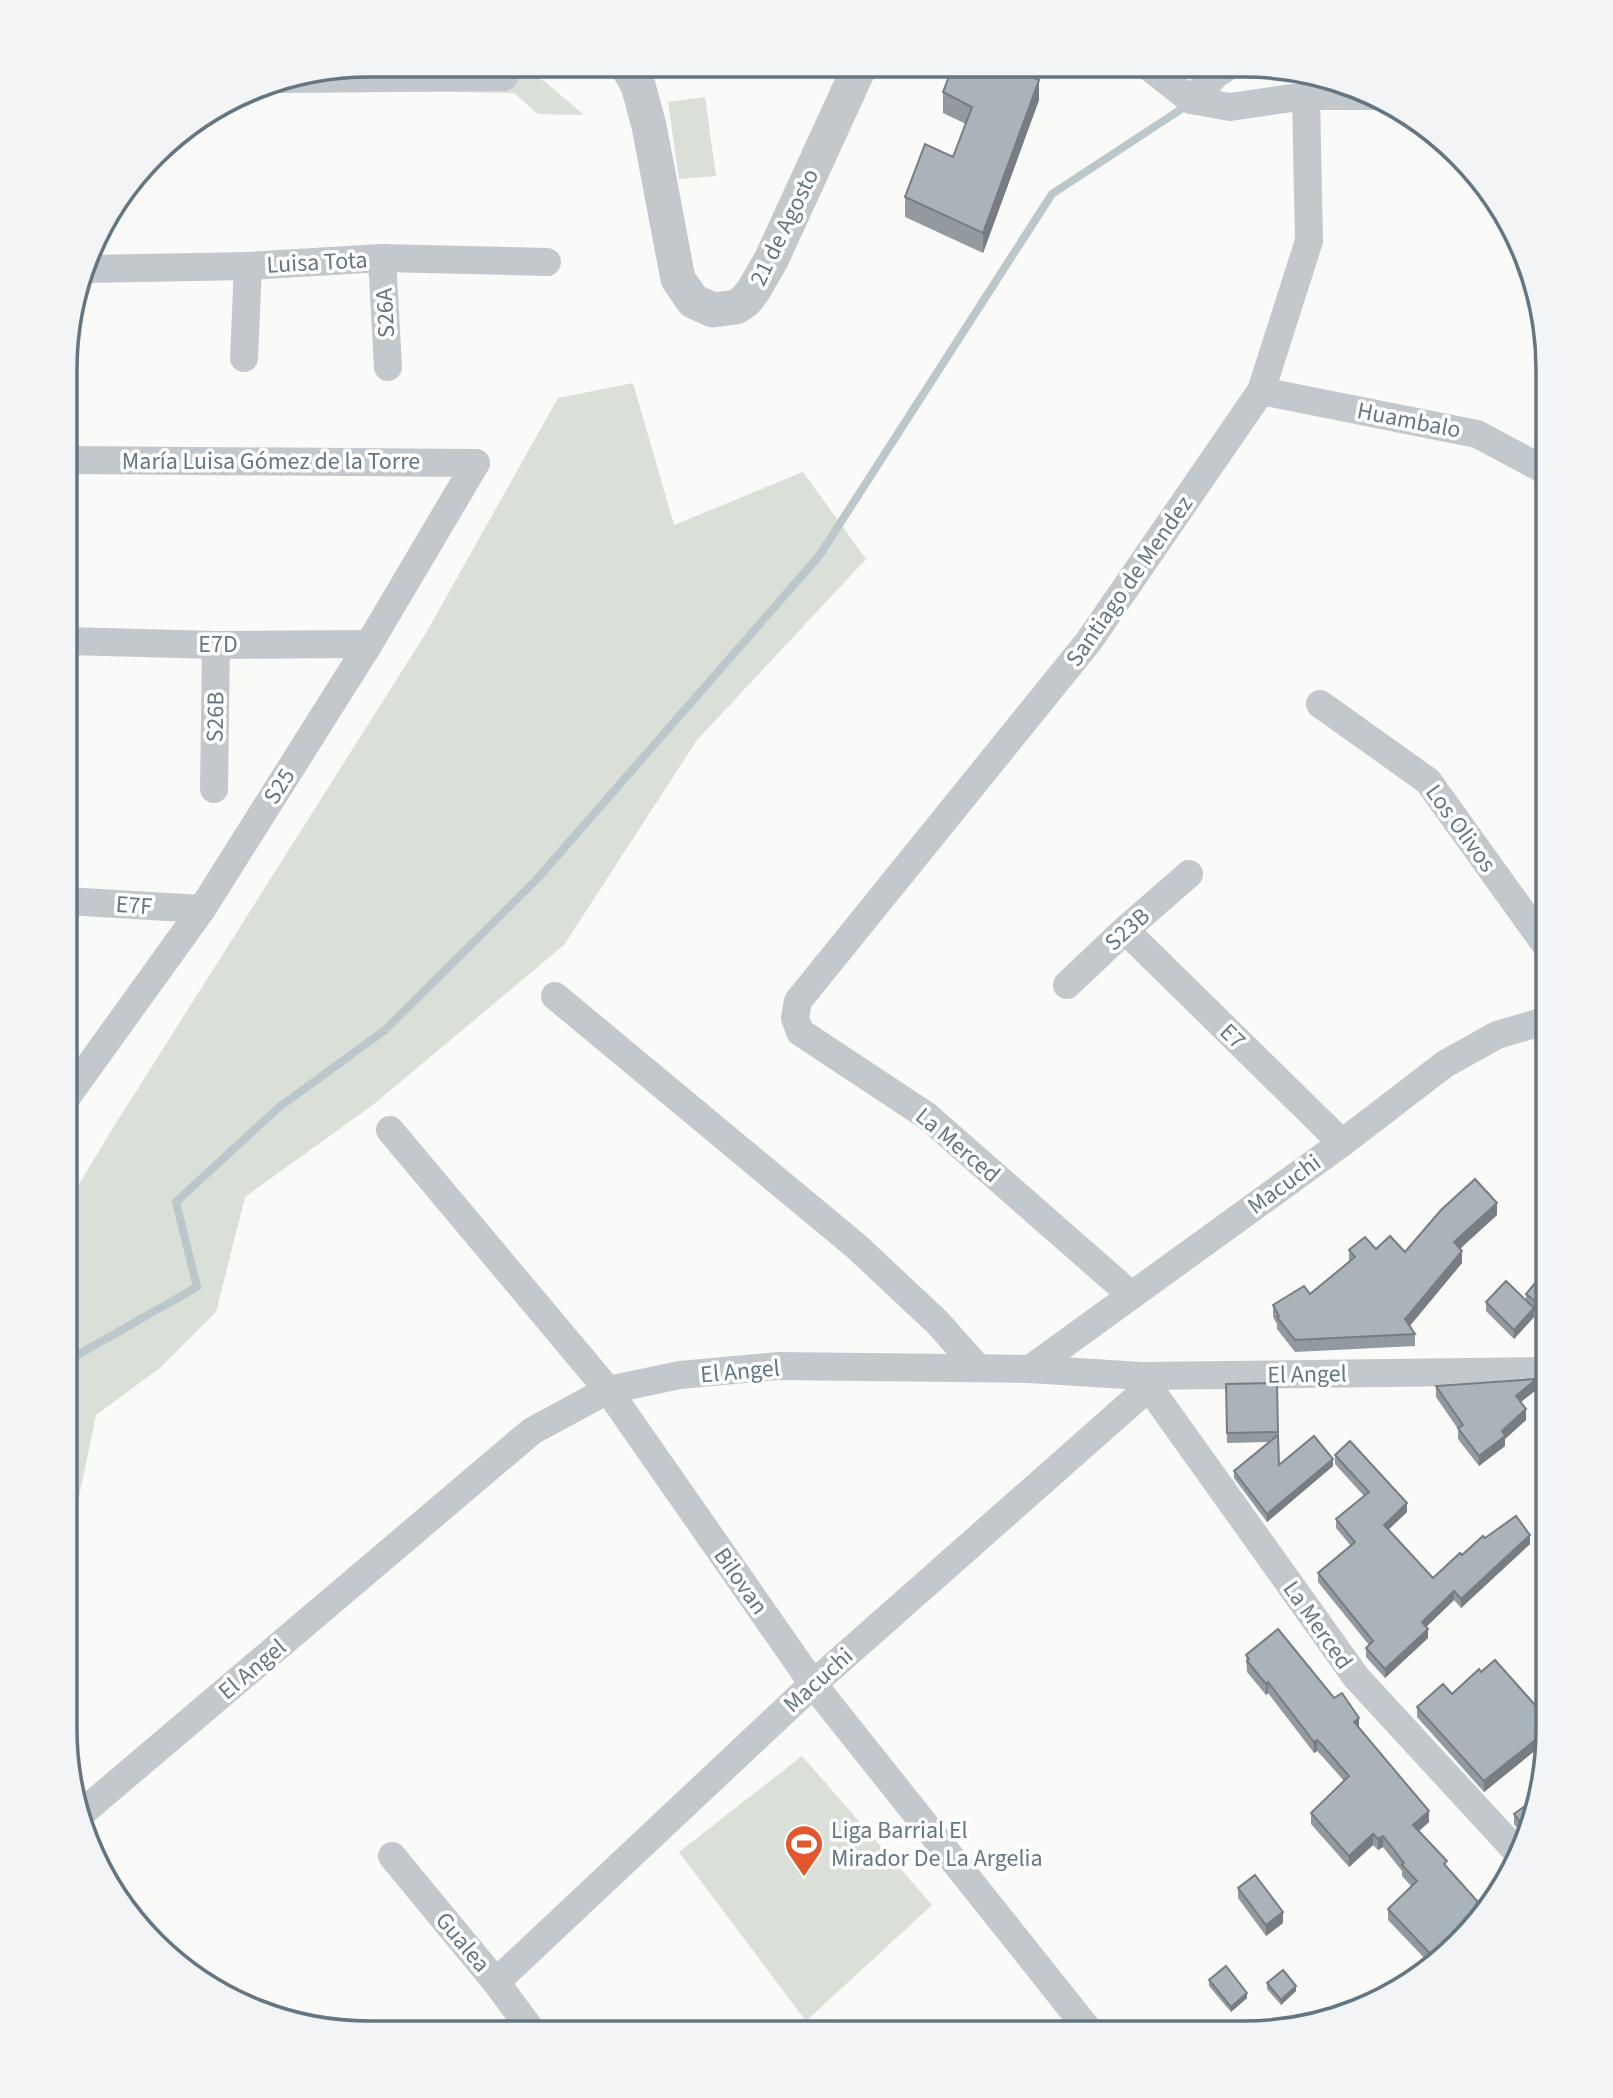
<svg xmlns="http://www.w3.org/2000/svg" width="1613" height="2098" font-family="'Source Sans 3',sans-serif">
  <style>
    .green { fill: #dadfd7 }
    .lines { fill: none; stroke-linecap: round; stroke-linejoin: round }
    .stream { stroke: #bbc7cb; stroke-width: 8 }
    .minor { stroke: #c3c8cc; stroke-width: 28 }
    .tertiary { stroke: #c3c8cc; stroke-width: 35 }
    .wall { fill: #929a9f }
    .shaded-wall { fill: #777d82 }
    .building { fill: #aab3b9; stroke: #777d82; stroke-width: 2 }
    .labels { text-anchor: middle; stroke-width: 7; stroke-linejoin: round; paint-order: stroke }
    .street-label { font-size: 24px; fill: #657683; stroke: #fff }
    .poi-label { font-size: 24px; fill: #657683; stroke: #fff; text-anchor: start }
    .rim { fill: none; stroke: #657683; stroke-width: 3.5 }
  </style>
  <rect width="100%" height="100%" fill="#fafaf8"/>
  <g class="green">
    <polygon points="369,65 525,65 584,115 538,114 514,93 259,88 271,81"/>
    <polygon points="705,97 716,176 679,179 668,102"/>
    <polygon points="633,383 674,525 803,472 866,559 697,740 564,945 374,1104 245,1197 216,1312 160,1368 96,1415 71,1535 65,1538 66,1206 111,1131 426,633 558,398"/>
    <polygon points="802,1756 932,1905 806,2021 679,1852"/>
  </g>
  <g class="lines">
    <g class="stream">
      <polyline points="1226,80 1244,67"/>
      <polyline points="65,1362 197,1287 176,1202 278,1108 385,1030 537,879 819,556 1052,194 1189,104"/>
    </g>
    <g class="minor">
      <polyline points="1149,67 1191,100 1230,107 1306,96 1374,96"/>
      <polyline points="281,79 504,77"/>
      <polyline points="1191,100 1223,67"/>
      <polyline points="382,258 388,367"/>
      <polyline points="88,269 248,266 382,258 547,262"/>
      <polyline points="244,358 248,266"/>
      <polyline points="1261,391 1477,434 1548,472"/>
      <polyline points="67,460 476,463"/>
      <polyline points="67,641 216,645 369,644"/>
      <polyline points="1320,704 1428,781 1548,948"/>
      <polyline points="214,789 216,645"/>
      <polyline points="66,901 202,909"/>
      <polyline points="1125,930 1342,1143"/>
      <polyline points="1067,985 1125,930 1189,874"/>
      <polyline points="555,996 856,1246 937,1322 977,1367"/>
      <polyline points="66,1098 202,909 369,644 476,463"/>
      <polyline points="390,1130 608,1390 813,1684 1091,2033"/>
      <polyline points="1130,1294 927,1116 800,1032 795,1018 798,1001 1089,641 1261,391 1309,241 1306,96"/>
      <polyline points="1030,1369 1342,1143 1445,1064 1497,1035 1548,1020"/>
      <polyline points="1141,1376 1356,1677 1519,1854"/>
      <polyline points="84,1811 532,1431 608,1390 680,1375 778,1366 1030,1369 1141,1376 1548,1371"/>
      <polyline points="392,1856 496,1982 532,2031"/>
      <polyline points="496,1982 813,1684 1149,1387"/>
    </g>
    <polyline class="tertiary" points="627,66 638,85 649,126 678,279 693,301 713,310 736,307 745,301 753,291 771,260 860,66"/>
  </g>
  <g class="wall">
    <polygon points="943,92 1039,100 983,253 905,217 905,197 953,157 966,124 943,113"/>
    <polygon points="1497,1215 1460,1249 1462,1263 1410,1326 1415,1334 1415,1346 1295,1352 1277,1329 1277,1324 1273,1317 1273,1305 1310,1294 1349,1262 1349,1250 1376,1249 1405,1252"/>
    <polygon points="1548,1267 1548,1321 1534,1311 1534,1317 1514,1339 1486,1311 1486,1302 1526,1301 1526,1294"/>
    <polygon points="1277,1383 1279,1465 1333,1466 1267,1522 1234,1478 1234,1471 1269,1442 1227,1443 1226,1384"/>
    <polygon points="1436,1386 1536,1390 1521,1402 1526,1420 1505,1439 1505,1446 1479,1466 1458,1439 1458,1429 1436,1397"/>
    <polygon points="1335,1455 1407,1512 1388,1530 1433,1578 1485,1538 1530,1544 1461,1608 1454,1600 1426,1627 1428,1638 1385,1678 1366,1657 1366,1648 1369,1645 1318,1582 1318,1573 1351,1546 1336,1528 1336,1519 1364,1496 1335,1464"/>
    <polygon points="1246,1655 1334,1698 1359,1728 1429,1822 1419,1831 1444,1958 1432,1966 1388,1920 1388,1909 1412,1887 1402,1876 1402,1871 1383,1847 1378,1850 1373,1845 1349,1867 1311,1824 1311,1813 1344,1781 1322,1756 1317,1751 1314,1753 1268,1693 1266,1695 1247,1672"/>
    <polygon points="1481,1672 1535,1705 1548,1694 1548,1740 1484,1792 1417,1717 1417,1707 1452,1694"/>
    <polygon points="1514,1814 1532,1827 1526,1839 1514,1824"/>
    <polygon points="1238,1888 1283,1923 1266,1936 1238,1898"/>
    <polygon points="1209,1980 1247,1998 1231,2012 1209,1986"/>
    <polygon points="1267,1983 1296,1991 1281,2005 1267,1989"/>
  </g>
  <g class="shaded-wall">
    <polygon points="1039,80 1039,100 983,253 983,233"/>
    <polygon points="1497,1203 1497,1215 1454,1254 1454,1242"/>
    <polygon points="1462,1251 1462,1263 1405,1331 1405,1319"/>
    <polygon points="1534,1308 1534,1317 1514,1339 1514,1330"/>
    <polygon points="1536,1379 1536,1390 1516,1406 1516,1396"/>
    <polygon points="1526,1409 1526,1420 1505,1439 1505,1446 1479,1466 1479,1456 1502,1431"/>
    <polygon points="1333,1459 1333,1466 1267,1522 1267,1514"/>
    <polygon points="1407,1503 1407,1512 1384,1534 1384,1525"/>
    <polygon points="1530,1535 1530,1544 1461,1608 1461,1599"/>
    <polygon points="1454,1591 1454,1600 1422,1631 1422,1622"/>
    <polygon points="1428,1629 1428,1638 1385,1678 1385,1669"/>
    <polygon points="1268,1682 1268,1693 1266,1695 1266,1684"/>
    <polygon points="1359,1718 1359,1729 1354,1722"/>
    <polygon points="1548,1730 1548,1740 1484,1792 1484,1781"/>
    <polygon points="1317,1740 1317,1751 1314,1753 1314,1742"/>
    <polygon points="1429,1811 1429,1822 1413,1836 1413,1825"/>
    <polygon points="1373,1834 1373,1845 1349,1867 1349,1856"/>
    <polygon points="1383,1836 1383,1847 1378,1850 1378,1839"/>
    <polygon points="1283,1912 1283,1923 1266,1936 1266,1925"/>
    <polygon points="1296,1986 1296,1991 1281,2005 1281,2000"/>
    <polygon points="1247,1993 1247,1998 1231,2012 1231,2007"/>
  </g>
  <g class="building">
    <polygon points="953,66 1010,67 1039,80 983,233 905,197 925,144 953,157 972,107 943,92"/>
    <polygon points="1475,1179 1497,1203 1454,1242 1462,1251 1405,1319 1415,1334 1295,1340 1277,1317 1279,1316 1273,1305 1304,1286 1310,1294 1355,1257 1349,1250 1365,1237 1376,1249 1390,1236 1405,1252 1441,1210"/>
    <polygon points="1548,1267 1548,1311 1526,1294"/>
    <polygon points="1506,1281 1534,1308 1514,1330 1486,1302"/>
    <polygon points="1536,1379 1516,1396 1526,1409 1502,1431 1505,1436 1479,1456 1458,1428 1463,1425 1436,1386"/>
    <polygon points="1277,1383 1278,1432 1227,1433 1226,1384"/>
    <polygon points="1278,1435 1279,1465 1314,1436 1333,1459 1267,1514 1234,1471"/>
    <polygon points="1350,1441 1407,1503 1384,1525 1433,1578 1460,1553 1462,1555 1483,1536 1485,1538 1516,1516 1530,1535 1461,1599 1454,1591 1422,1622 1428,1629 1385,1669 1366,1648 1373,1641 1318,1573 1355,1542 1336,1519 1369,1492 1335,1455"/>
    <polygon points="1278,1629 1334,1698 1342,1693 1359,1718 1354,1722 1429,1811 1413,1825 1447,1861 1444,1864 1486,1911 1444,1958 1438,1962 1388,1909 1417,1881 1402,1865 1404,1863 1383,1836 1378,1839 1373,1834 1349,1856 1311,1813 1349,1776 1322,1745 1317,1740 1314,1742 1268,1682 1266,1684 1247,1661 1249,1659 1246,1655"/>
    <polygon points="1495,1660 1535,1705 1548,1694 1548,1730 1484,1781 1417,1707 1443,1684 1452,1694 1479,1669 1481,1672"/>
    <polygon points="1532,1801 1536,1806 1532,1827 1529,1833 1514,1814"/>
    <polygon points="1255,1875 1283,1912 1266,1925 1238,1888"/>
    <polygon points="1226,1966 1247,1993 1231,2007 1209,1980"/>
    <polygon points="1283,1970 1296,1986 1281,2000 1267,1983"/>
  </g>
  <defs>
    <symbol id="stadium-pin" viewBox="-11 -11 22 30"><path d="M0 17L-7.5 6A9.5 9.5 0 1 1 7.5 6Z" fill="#e4572e" stroke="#fff"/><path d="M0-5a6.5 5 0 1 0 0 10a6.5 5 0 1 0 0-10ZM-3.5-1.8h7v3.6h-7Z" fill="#fff"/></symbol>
  </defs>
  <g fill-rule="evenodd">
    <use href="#stadium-pin" x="782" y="1822" width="44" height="60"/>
  </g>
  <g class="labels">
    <g class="street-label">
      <text transform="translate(784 227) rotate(-64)" y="8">21 de Agosto</text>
      <text transform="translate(317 262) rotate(-3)" y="8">Luisa Tota</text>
      <text transform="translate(385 313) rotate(-93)" y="8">S26A</text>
      <text transform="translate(1409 420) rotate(11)" y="8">Huambalo</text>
      <text x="271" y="469">María Luisa Gómez de la Torre</text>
      <text transform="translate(1129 581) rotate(-55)" y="8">Santiago de Mendez</text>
      <text x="218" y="652">E7D</text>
      <text transform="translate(215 717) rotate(-89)" y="8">S26B</text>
      <text transform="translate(279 786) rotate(-58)" y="8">S25</text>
      <text transform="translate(1461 828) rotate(54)" y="8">Los Olivos</text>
      <text transform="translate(134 905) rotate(4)" y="8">E7F</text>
      <text transform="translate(1127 929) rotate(-42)" y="8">S23B</text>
      <text transform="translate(1233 1036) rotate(44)" y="8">E7</text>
      <text transform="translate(958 1145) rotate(40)" y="8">La Merced</text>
      <text transform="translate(1284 1184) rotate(-36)" y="8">Macuchi</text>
      <text transform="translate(740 1371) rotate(-5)" y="8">El Angel</text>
      <text transform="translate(1307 1374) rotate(-1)" y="8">El Angel</text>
      <text transform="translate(741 1581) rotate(55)" y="8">Bilovan</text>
      <text transform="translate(1318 1625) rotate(55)" y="8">La Merced</text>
      <text transform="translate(252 1669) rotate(-40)" y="8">El Angel</text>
      <text transform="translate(818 1680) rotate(-42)" y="8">Macuchi</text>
      <text transform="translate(463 1942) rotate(50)" y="8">Gualea</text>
    </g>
    <g class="poi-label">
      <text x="831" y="1838">Liga Barrial El<tspan x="831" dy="28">Mirador De La Argelia</tspan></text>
    </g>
  </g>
  <path d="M0 0H1613V2098H0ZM369 77H1244A292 292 0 0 1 1536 369V1729A292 292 0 0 1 1244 2021H369A292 292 0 0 1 77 1729V369A292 292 0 0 1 369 77Z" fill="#f3f4f5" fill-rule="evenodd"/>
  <path class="rim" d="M369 77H1244A292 292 0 0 1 1536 369V1729A292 292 0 0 1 1244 2021H369A292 292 0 0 1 77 1729V369A292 292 0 0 1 369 77Z"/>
</svg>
